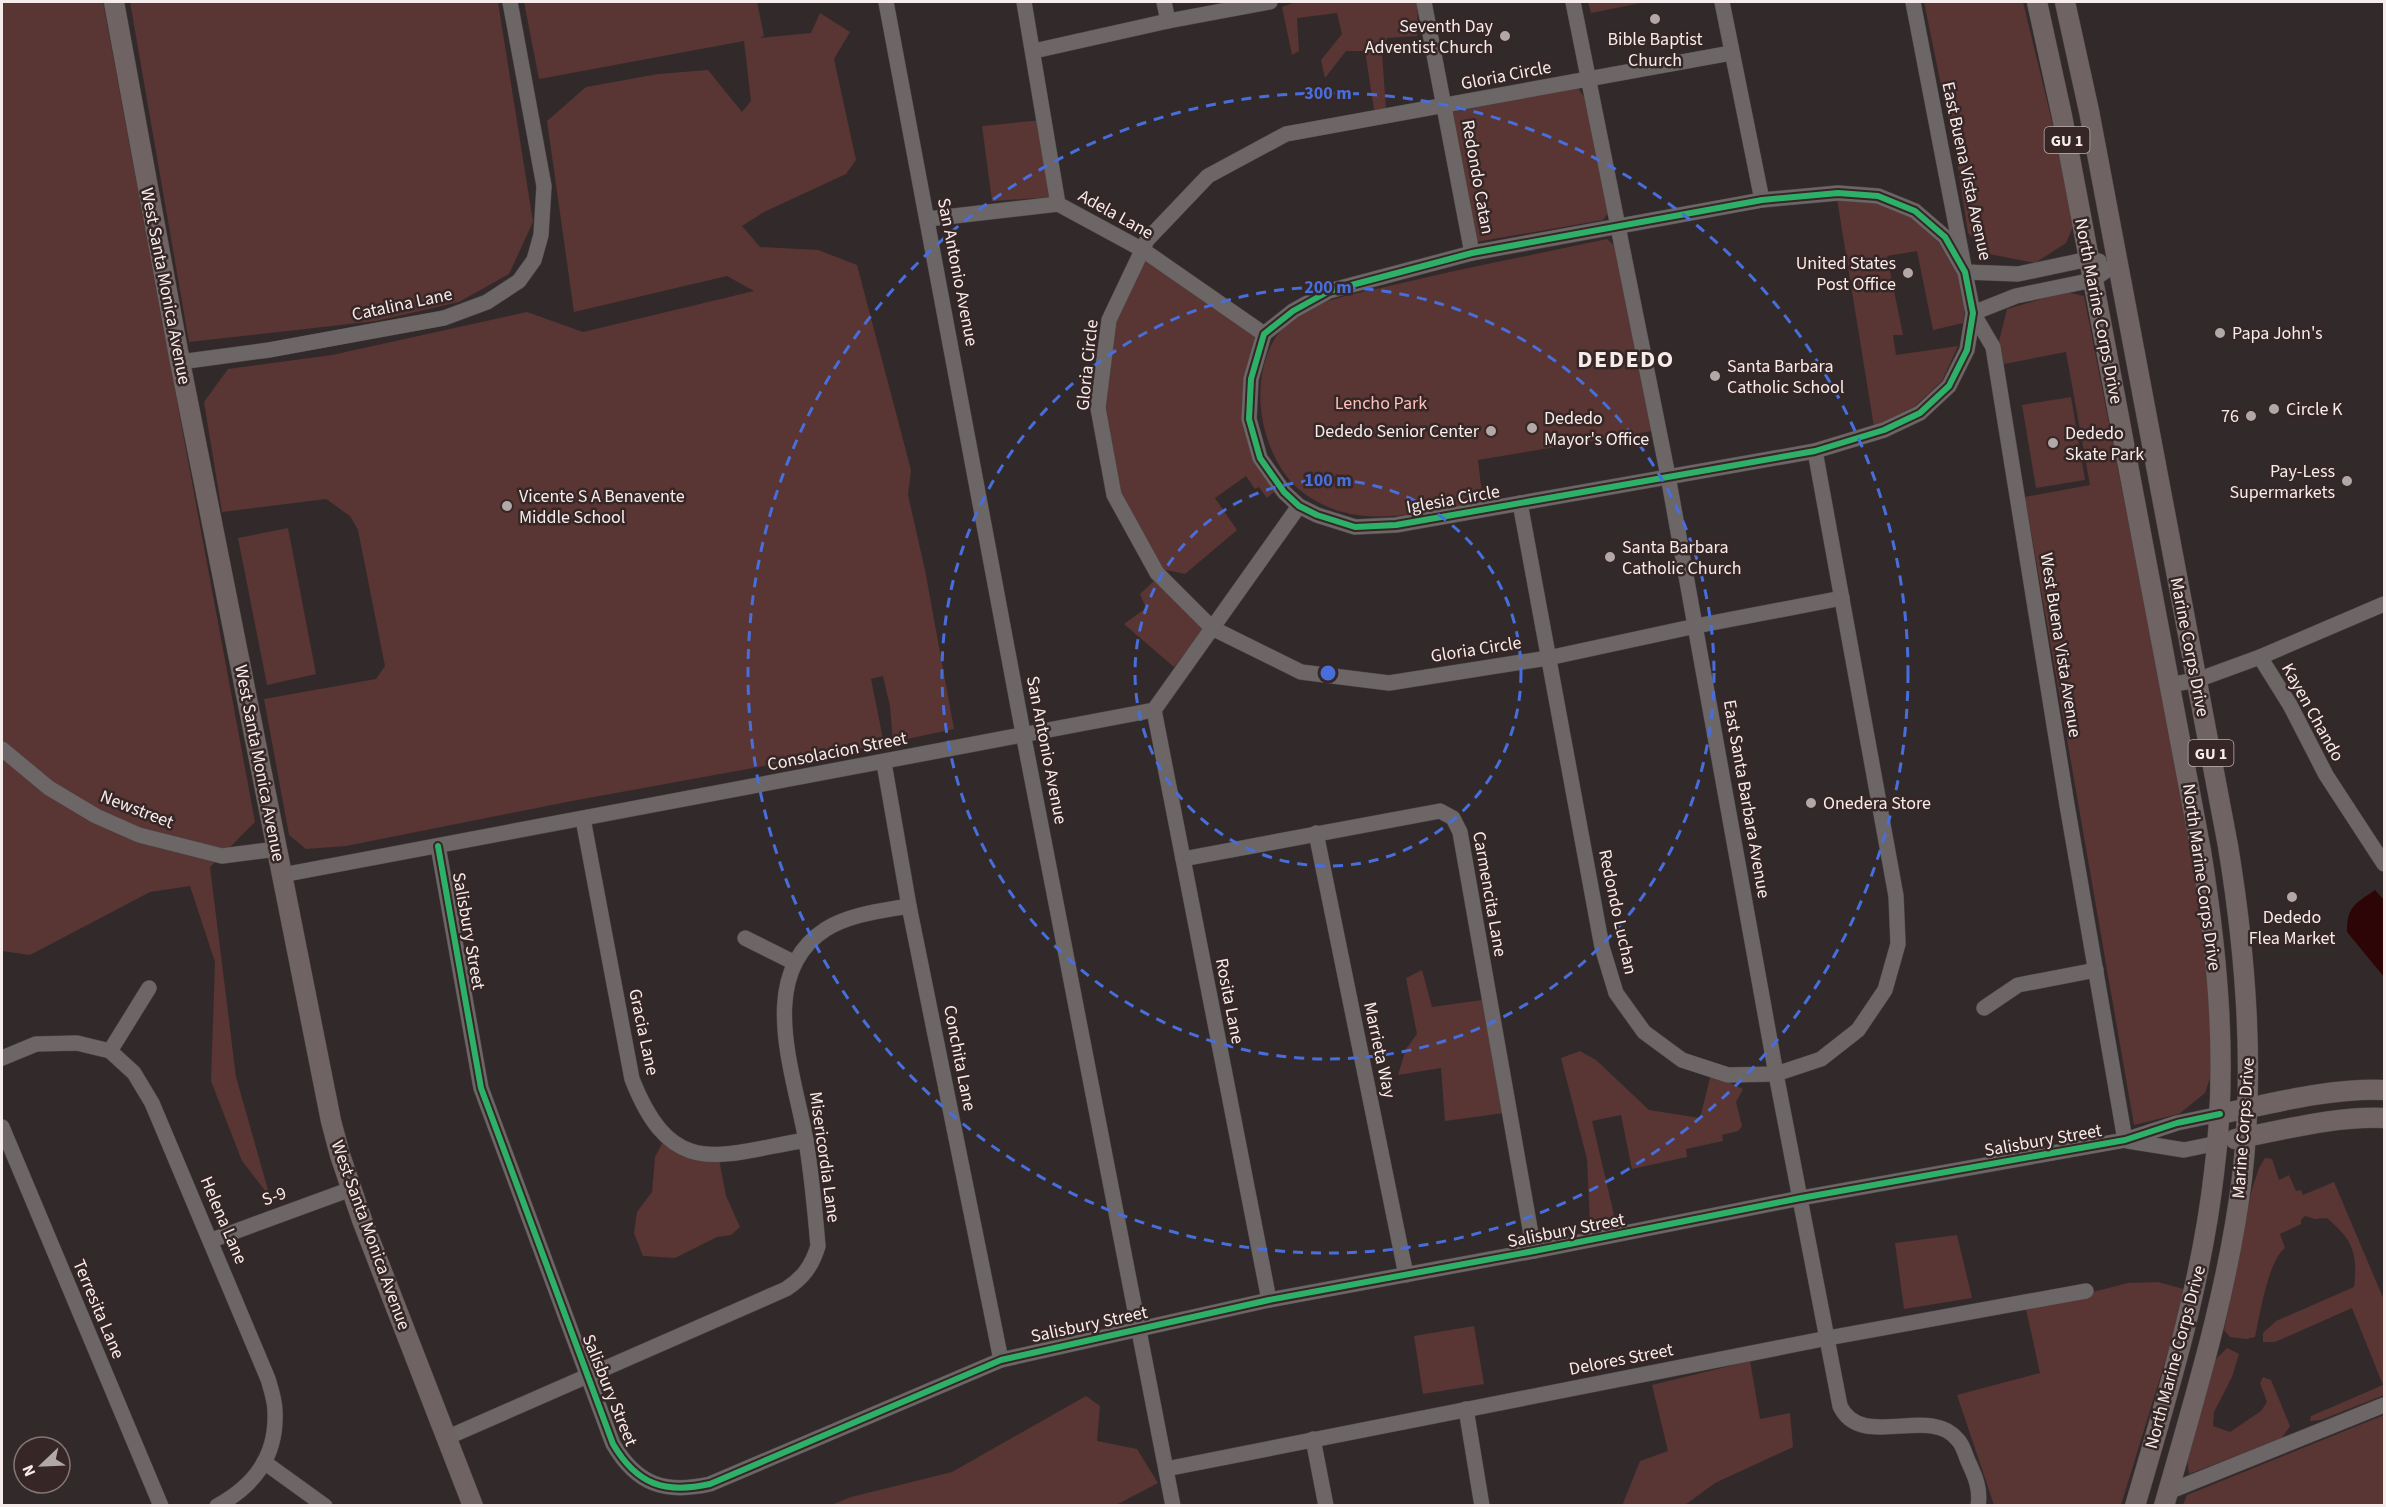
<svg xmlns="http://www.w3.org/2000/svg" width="2386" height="1507" font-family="'Source Sans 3',sans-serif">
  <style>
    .green { fill: #593533 }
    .water { fill: #2d0507 }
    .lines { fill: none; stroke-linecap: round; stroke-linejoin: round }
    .minor-casing { stroke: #4e4747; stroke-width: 16 }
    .major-casing { stroke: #4e4747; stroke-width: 21 }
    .minor { stroke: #6d6666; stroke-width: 15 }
    .major { stroke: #706363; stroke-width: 20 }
    .cycleway-casing { stroke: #362726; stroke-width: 10 }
    .cycleway { stroke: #2db169; stroke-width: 6 }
    .ring { fill: none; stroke: #486edc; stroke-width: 3; stroke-dasharray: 10 8 }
    .poi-dot { fill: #b1a8a7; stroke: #362726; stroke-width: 2 }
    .labels { text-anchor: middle; stroke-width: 5; stroke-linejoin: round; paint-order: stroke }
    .shield { fill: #362726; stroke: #bcb1b0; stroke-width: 1.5 }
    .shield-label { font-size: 16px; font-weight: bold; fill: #f6eceb }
    .poi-label { font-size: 18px; fill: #f6eceb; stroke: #362726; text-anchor: start }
    .street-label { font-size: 18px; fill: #f6eceb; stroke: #362726 }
    .park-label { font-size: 18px; fill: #ffc1bc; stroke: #362726 }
    .district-label { font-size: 24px; font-weight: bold; letter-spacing: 1.5px; fill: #f6eceb; stroke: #362726 }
    .centre { fill: #486edc; stroke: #362726; stroke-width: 3 }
    .ring-label { font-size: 18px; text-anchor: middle; font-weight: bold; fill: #486edc; stroke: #362726; stroke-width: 5; stroke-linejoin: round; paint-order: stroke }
  </style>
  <rect width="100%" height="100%" fill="#322a2a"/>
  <g class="green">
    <polygon points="2,2 103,2 255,822 210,867 236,1077 270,1197 242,1161 211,1081 215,962 190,886 150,892 30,955 2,951"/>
    <polygon points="130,2 498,2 533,222 509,274 459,302 376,321 189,342"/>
    <polygon points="524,2 757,2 764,36 759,38 811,33 820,13 850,32 834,59 856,160 846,174 764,212 742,226 760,247 818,250 857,265 911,470 908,495 925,570 954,729 893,742 890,706 883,676 871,679 884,744 572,801 346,846 306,849 289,835 264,699 376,679 385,666 358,530 350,516 326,499 222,512 204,402 228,369 332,355 527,312 583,332 754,291 727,276 574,312 547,121 586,87 658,74 708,70 742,112 751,101 744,41 539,79"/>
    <polygon points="1296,2 1418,2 1417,36 1387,38 1382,53 1386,109 1375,116 1365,51 1346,51 1325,78 1321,60 1342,34 1337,13 1297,18 1299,51 1292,55 1282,7"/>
    <polygon points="1588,2 1646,2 1591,13"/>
    <polygon points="1924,2 2023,2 2076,220 2066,243 2035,263 1989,254 1968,233 1958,168"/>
    <polygon points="1578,88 1587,101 1609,212 1603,220 1476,242 1452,112"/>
    <polygon points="1042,120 1052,197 992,201 982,126"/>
    <path d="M1837 199C1864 201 1884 202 1909 213 1916 216 1921 223 1926 228 1950 253 1970 288 1963 323L1933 330 1917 251 1887 256 1903 335H1893L1896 355 1958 346 1942 381 1914 407 1874 427Z"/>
    <path d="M1607 239 1615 246 1652 431 1478 460 1483 502C1443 508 1398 521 1357 515 1334 512 1309 500 1293 484 1260 448 1249 383 1274 340 1278 332 1289 323 1296 317 1316 300 1359 293 1385 287 1459 269 1533 255 1607 239Z"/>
    <polygon points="1146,256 1261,336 1245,420 1277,489 1267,498 1259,487 1255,489 1246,476 1215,498 1237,530 1185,574 1161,569 1117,493 1102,408 1112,321"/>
    <polygon points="2066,292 2084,296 2199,883 2216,1060 2205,1093 2179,1114 2134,1125 2025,497 2090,485 2066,352 2004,364 1999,341 2007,309"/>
    <polygon points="2071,397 2085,480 2036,488 2022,405"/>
    <polygon points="288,528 316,674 267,685 238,538"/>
    <polygon points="1155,580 1204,628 1174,667 1124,624 1146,608 1140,594"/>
    <polygon points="1422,970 1432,1007 1482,1000 1504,1113 1445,1121 1441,1068 1398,1075 1406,1049 1417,1034 1406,978"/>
    <polygon points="1580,1051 1596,1060 1649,1110 1700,1118 1711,1074 1743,1089 1736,1102 1742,1126 1738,1131 1722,1135 1723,1141 1686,1149 1687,1157 1632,1169 1621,1115 1592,1121 1615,1219 1590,1225 1587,1159 1561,1058"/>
    <polygon points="664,1140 719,1159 726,1196 740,1227 731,1235 717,1237 675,1258 643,1256 634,1233 637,1212 652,1192 655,1157"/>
    <path d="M2265 1158 2272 1159 2279 1180 2289 1175 2296 1191 2301 1190 2303 1195 2334 1182 2384 1300V1395L2321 1420 2310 1421 2311 1416 2383 1385 2352 1308 2275 1342H2263V1333L2276 1321 2354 1287C2358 1253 2353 1240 2327 1218L2315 1219 2305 1216 2301 1220V1224L2280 1234 2285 1248C2268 1261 2260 1315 2255 1337L2246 1339 2230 1337 2224 1330 2252 1189 2259 1168Z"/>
    <polygon points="1957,1235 1972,1298 1904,1309 1895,1243"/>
    <polygon points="2158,1282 2187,1290 2121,1505 1994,1505 1957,1395 2040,1373 2026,1309 2128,1283"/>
    <polygon points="1474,1326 1484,1384 1423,1394 1414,1336"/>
    <polygon points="2227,1348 2239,1354 2232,1377 2214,1412 2213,1426 2230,1432 2261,1411 2267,1402 2260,1383 2263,1377 2271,1380 2290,1426 2281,1439 2189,1474 2187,1459 2213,1362"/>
    <polygon points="1750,1361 1760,1419 1790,1413 1793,1447 1715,1483 1685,1505 1622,1506 1640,1461 1668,1451 1652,1385"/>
    <polygon points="1086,1396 1100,1406 1097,1441 1137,1449 1158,1483 1116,1505 831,1505 851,1497 952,1472"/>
    <polygon points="2384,1415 2384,1505 2183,1505 2187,1495"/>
  </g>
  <path class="water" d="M2375 890 2384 900V977L2347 932C2347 906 2355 904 2375 890Z"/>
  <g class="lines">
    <defs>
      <g id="minor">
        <polyline points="886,2 1023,733 1173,1506"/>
        <polyline points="1024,2 1058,204 1143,250 1264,334"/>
        <polyline points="1164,2 1168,21"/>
        <polyline points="1424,2 1472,253"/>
        <path d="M1573 2 1668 476 1776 1074 1840 1406C1861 1451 1931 1404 1958 1440 1963 1445 1965 1454 1968 1461 1975 1476 1981 1489 1978 1506"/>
        <polyline points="1722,2 1762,200"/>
        <polyline points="1913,2 1965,272 2018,274 2089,259 2099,261"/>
        <polyline points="1034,51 1168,21 1270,2"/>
        <polyline points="1731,53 1286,134 1208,176 1147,240 1109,320 1098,408 1114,495 1157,573 1212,628 1301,672 1389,683 1548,658 1696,626 1842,598"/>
        <polygon points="1838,193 1878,196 1915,211 1945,237 1965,272 1973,313 1967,350 1949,386 1920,413 1884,430 1815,451 1396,525 1355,527 1317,515 1299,506 1284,492 1260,458 1249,419 1251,379 1264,334 1293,311 1329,291 1472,253 1762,200"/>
        <polyline points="928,219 1058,204"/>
        <polyline points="2117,263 2093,280 2016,296 1973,313 1993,347 2067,805 2125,1140"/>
        <polyline points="180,362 269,350 444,318 487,302 519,281 534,260 541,235 544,186 510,2"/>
        <polyline points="1520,503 1602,947 1616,993 1644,1032 1682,1060 1728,1075 1776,1074 1821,1059 1858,1030 1885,990 1898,944 1896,896 1815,451"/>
        <polyline points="2260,657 2384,604"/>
        <polyline points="2169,685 2197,680 2260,657 2290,705 2326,775 2384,864"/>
        <polyline points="1154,710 1269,1300"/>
        <polyline points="2,749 49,788 96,816 139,835 222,856 277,849"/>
        <polyline points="884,763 909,906 1001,1360"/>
        <path d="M583 819 632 1079C672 1181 718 1155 806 1140"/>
        <polyline points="1316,833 1406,1275"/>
        <path d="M438 846 481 1088 613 1444C637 1485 665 1494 710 1484L1001 1360 1269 1300 1534 1251 1801 1198 2125 1140 2177 1123 2220 1114"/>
        <polyline points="1183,859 1440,811 1453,818 1460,832 1534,1251"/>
        <polyline points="282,875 1154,710 1299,506"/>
        <polyline points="745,938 795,963"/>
        <polyline points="1984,1008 2018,985 2096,970"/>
        <polyline points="110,1051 149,988"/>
        <path d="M2 1058 36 1044 77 1043 110 1051 134 1073 152 1103 268 1379C271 1389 275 1401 275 1411 277 1456 255 1485 217 1506"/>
        <polyline points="2,1127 161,1506"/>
        <polyline points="2128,1141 2184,1150 2218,1143"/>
        <polyline points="212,1240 351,1189"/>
        <polyline points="1466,1409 1482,1506"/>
        <path d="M446 1438 786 1289C803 1278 812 1266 818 1246 815 1211 812 1176 806 1141 795 1075 754 975 826 929 851 914 881 911 909 906"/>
        <polyline points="1313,1439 1326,1506"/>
        <polyline points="264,1462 325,1506"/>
        <polyline points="1166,1469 1828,1338 2086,1291"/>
        <polyline points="2168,1492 2384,1405"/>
      </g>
      <g id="major">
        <polyline points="114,2 180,362 331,1121 340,1155 362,1220 473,1506"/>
        <path d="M2037 2 2062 116 2201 851C2218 957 2228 1066 2214 1173 2201 1287 2167 1396 2135 1506"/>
        <path d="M2065 2 2089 111 2228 846C2246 955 2255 1067 2242 1178 2228 1290 2195 1397 2164 1506"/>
        <path d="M2220 1114C2274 1103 2329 1088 2384 1090"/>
        <path d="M2235 1139C2284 1130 2334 1116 2384 1118"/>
      </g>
    </defs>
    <use href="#minor" class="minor-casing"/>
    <use href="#major" class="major-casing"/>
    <use href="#minor" class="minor"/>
    <use href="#major" class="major"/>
    <defs>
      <g id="cycleway">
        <polygon points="1838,193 1878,196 1915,211 1945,237 1965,272 1973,313 1967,350 1949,386 1920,413 1884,430 1815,451 1396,525 1355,527 1317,515 1299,506 1284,492 1260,458 1249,419 1251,379 1264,334 1293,311 1329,291 1472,253 1762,200"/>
        <path d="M438 846 481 1088 613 1444C637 1485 665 1494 710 1484L1001 1360 1269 1300 1534 1251 1801 1198 2125 1140 2177 1123 2220 1114"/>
      </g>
    </defs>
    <use href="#cycleway" class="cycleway-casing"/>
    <use href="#cycleway" class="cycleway"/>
  </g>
  <g class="ring">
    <circle cx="1328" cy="673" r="193"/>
    <circle cx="1328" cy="673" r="386"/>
    <circle cx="1328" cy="673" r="580"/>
  </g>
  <g class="poi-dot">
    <circle cx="1655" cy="19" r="6"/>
    <circle cx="1505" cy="36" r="6"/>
    <circle cx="1908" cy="273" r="6"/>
    <circle cx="2220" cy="333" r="6"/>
    <circle cx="1715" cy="376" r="6"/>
    <circle cx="2274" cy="409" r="6"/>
    <circle cx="2251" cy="416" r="6"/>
    <circle cx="1532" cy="428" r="6"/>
    <circle cx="1491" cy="431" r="6"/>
    <circle cx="2053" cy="443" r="6"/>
    <circle cx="2347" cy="481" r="6"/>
    <circle cx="507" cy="506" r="6"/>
    <circle cx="1610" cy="557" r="6"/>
    <circle cx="1811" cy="803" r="6"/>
    <circle cx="2292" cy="897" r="6"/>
  </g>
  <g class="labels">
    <g class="shield">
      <rect x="2044.5" y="127" width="45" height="26" rx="4.5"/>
      <rect x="2188.5" y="740" width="45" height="26" rx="4.5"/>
    </g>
    <g class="shield-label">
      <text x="2067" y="146">GU 1</text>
      <text x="2211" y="759">GU 1</text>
    </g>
    <g class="poi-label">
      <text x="1493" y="32" text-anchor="end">Seventh Day<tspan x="1493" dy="21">Adventist Church</tspan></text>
      <text x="1655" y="45" text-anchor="middle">Bible Baptist<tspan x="1655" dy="21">Church</tspan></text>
      <text x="1896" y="269" text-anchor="end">United States<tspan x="1896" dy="21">Post Office</tspan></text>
      <text x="2232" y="339">Papa John's</text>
      <text x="1727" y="372">Santa Barbara<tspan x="1727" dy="21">Catholic School</tspan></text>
      <text x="2286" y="415">Circle K</text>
      <text x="2239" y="422" text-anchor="end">76</text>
      <text x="1544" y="424">Dededo<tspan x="1544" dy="21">Mayor's Office</tspan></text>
      <text x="1479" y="437" text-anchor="end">Dededo Senior Center</text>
      <text x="2065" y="439">Dededo<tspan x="2065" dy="21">Skate Park</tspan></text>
      <text x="2335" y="477" text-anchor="end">Pay-Less<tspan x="2335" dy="21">Supermarkets</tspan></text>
      <text x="519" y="502">Vicente S A Benavente<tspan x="519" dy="21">Middle School</tspan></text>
      <text x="1622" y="553">Santa Barbara<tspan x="1622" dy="21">Catholic Church</tspan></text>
      <text x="1823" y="809">Onedera Store</text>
      <text x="2292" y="923" text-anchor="middle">Dededo<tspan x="2292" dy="21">Flea Market</tspan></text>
    </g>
    <g class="street-label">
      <text transform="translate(1506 75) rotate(-11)" y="6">Gloria Circle</text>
      <text transform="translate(1967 171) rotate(78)" y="6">East Buena Vista Avenue</text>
      <text transform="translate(1478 177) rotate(80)" y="6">Redondo Catan</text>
      <text transform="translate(1116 214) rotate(29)" y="6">Adela Lane</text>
      <text transform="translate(958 272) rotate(79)" y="6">San Antonio Avenue</text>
      <text transform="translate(166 286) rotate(79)" y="6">West Santa Monica Avenue</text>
      <text transform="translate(402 304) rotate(-12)" y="6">Catalina Lane</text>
      <text transform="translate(2099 311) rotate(79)" y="6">North Marine Corps Drive</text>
      <text transform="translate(1087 365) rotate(-84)" y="6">Gloria Circle</text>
      <text transform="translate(1453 499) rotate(-10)" y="6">Iglesia Circle</text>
      <text transform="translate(2061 645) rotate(81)" y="6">West Buena Vista Avenue</text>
      <text transform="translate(2190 647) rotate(79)" y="6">Marine Corps Drive</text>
      <text transform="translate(1476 649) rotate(-9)" y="6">Gloria Circle</text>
      <text transform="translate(2313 712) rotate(61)" y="6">Kayen Chando</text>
      <text transform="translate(1047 750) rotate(79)" y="6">San Antonio Avenue</text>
      <text transform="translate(837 751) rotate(-11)" y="6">Consolacion Street</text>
      <text transform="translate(260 763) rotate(79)" y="6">West Santa Monica Avenue</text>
      <text transform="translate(1747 799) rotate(80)" y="6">East Santa Barbara Avenue</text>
      <text transform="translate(137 809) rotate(21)" y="6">Newstreet</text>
      <text transform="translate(2202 877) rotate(82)" y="6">North Marine Corps Drive</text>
      <text transform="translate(1490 894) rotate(80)" y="6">Carmencita Lane</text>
      <text transform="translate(1618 912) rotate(78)" y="6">Redondo Luchan</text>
      <text transform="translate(469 931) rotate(80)" y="6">Salisbury Street</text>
      <text transform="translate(1230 1001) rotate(79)" y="6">Rosita Lane</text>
      <text transform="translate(644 1032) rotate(78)" y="6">Gracia Lane</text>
      <text transform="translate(1380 1050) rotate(78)" y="6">Marrieta Way</text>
      <text transform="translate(960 1058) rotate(79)" y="6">Conchita Lane</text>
      <text transform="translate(2243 1128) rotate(-86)" y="6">Marine Corps Drive</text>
      <text transform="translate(2043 1140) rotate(-10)" y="6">Salisbury Street</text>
      <text transform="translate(825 1157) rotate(82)" y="6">Misericordia Lane</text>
      <text transform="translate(274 1196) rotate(-20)" y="6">S-9</text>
      <text transform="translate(224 1220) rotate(67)" y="6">Helena Lane</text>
      <text transform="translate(1566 1230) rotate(-11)" y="6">Salisbury Street</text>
      <text transform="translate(371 1235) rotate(70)" y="6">West Santa Monica Avenue</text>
      <text transform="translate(99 1309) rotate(67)" y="6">Terresita Lane</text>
      <text transform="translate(1089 1324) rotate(-12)" y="6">Salisbury Street</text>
      <text transform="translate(2175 1357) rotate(-75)" y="6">North Marine Corps Drive</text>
      <text transform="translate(1621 1359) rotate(-11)" y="6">Delores Street</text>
      <text transform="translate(610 1390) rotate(68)" y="6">Salisbury Street</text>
    </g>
    <g class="park-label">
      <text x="1381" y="409">Lencho Park</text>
    </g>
    <g class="district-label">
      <text x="1626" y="367">DEDEDO</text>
    </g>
  </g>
  <circle cx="1328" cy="673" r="9" class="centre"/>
  <g class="ring-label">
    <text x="1328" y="99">300 m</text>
    <text x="1328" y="293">200 m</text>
    <text x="1328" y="486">100 m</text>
  </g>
  <rect width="2386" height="1507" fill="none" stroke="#f6eceb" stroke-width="6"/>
  <g transform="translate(42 1465) rotate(247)"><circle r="28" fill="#362726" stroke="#837675" stroke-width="1.5"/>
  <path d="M0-4.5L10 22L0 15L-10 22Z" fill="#b1a8a7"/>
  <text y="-9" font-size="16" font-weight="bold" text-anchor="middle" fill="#f6eceb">N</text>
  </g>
</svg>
